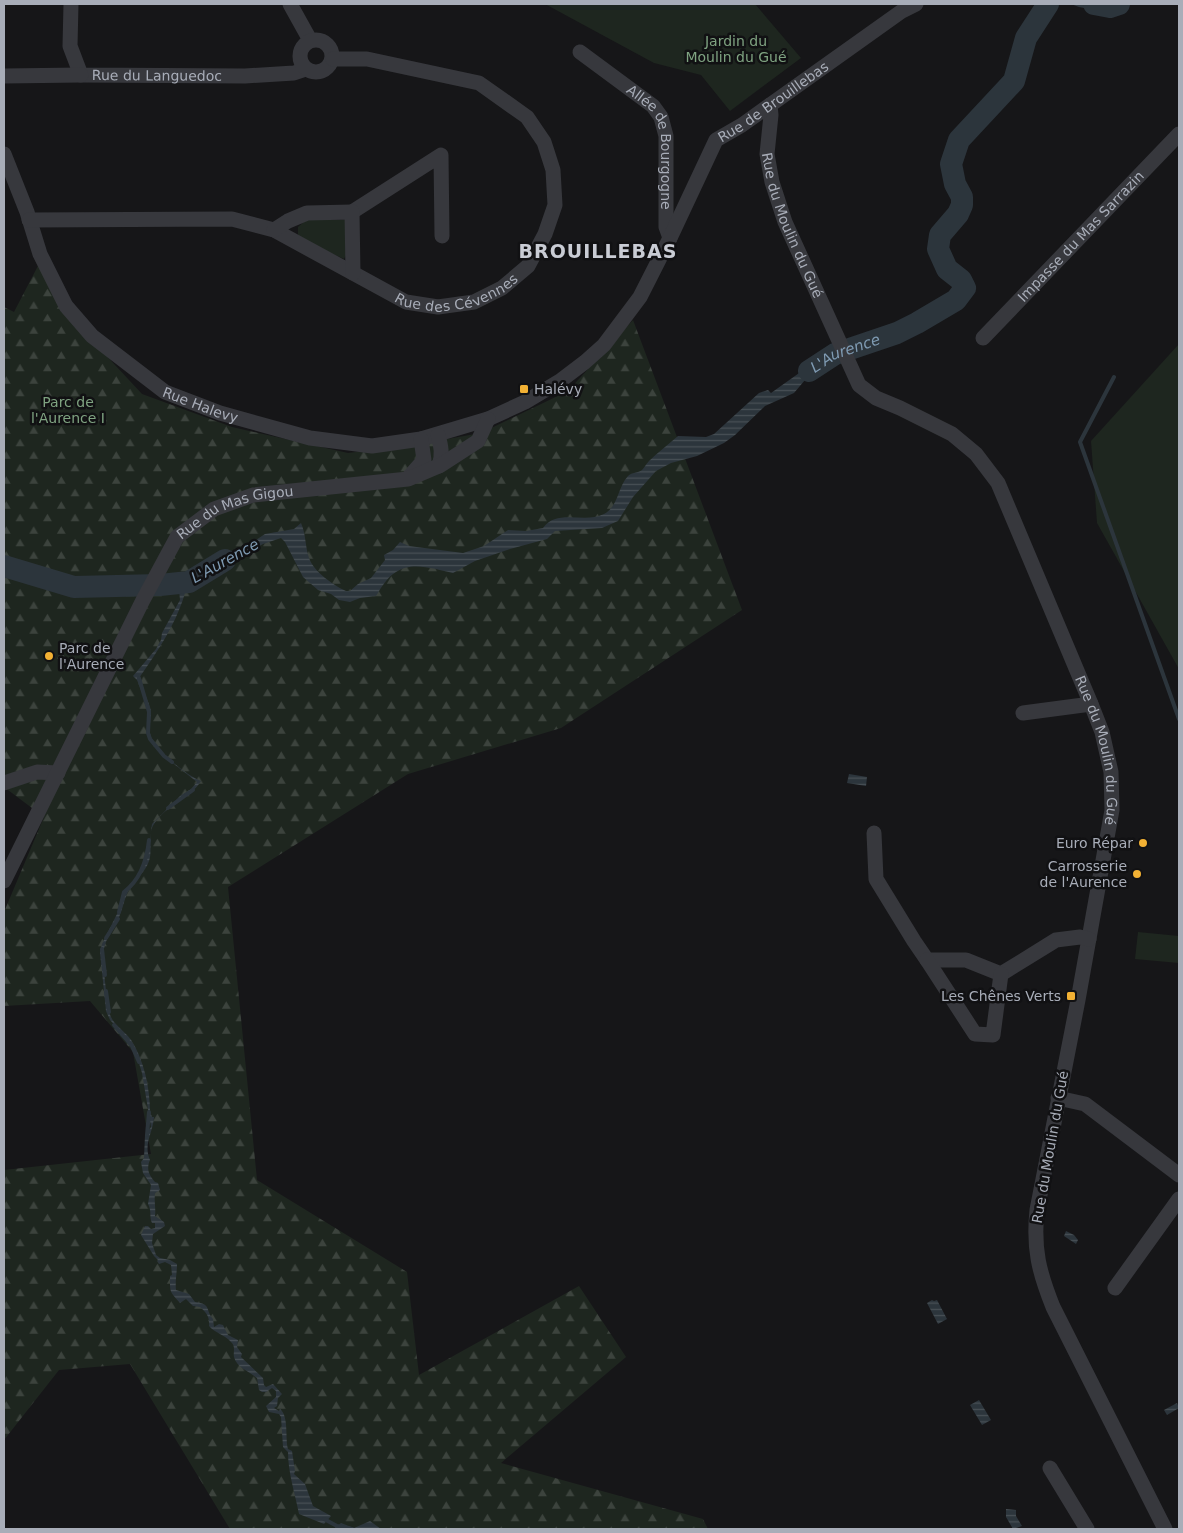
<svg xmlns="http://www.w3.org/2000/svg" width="1183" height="1533" font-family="'DejaVu Sans',sans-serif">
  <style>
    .green { fill: #1e261f }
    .forest { fill: url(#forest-firs) }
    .water { fill: url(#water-rules) }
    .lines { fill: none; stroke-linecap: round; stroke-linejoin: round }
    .stream { stroke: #2c353c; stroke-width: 4 }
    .river { stroke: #2c353c; stroke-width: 22 }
    .minor { stroke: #37383d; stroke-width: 15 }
    .poi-dot { fill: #f2b134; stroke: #111113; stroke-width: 2 }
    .labels { text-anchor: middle; stroke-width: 5; stroke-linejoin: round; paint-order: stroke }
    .park-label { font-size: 14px; fill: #7fa381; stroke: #111113 }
    .street-label { font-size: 14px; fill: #a8adb8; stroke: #111113 }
    .poi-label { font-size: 14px; fill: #a8adb8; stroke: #111113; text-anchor: end }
    .water-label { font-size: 15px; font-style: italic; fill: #7f9bb3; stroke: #111113 }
    .district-label { font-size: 19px; font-weight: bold; letter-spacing: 1px; fill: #c9ccd4; stroke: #111113 }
  </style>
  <defs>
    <pattern id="forest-firs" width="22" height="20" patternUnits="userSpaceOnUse" patternTransform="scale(1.25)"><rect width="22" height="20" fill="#1e261f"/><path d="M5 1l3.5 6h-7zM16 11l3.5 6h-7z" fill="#3c433d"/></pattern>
    <pattern id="water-rules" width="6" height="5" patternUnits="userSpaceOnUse" patternTransform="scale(1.25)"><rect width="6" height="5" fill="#2c353c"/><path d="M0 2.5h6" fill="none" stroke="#485056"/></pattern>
  </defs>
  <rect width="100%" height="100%" fill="#161618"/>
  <g class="green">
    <polygon points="545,4 755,4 801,58 730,111 701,75 654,63"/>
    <polygon points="306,220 345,220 346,255 344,259 308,243 298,236 298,227"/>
    <polygon points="1179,344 1179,669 1097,523 1091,441"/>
    <polygon points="1138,932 1179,936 1179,963 1135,959"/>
  </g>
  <polygon class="forest" points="40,262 61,307 142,394 232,427 348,453 419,444 481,433 568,391 633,320 742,610 561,728 408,774 228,887 257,1180 407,1272 419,1375 579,1286 626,1357 501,1463 703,1519 708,1529 230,1529 130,1364 59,1370 4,1440 4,1170 151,1154 133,1052 90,1001 4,1006 4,912 44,817 4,787 4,307 14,312"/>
  <g class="water">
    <path d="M1048 4H1055L1041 25 1028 40 1025 70 1020 83 1006 99 983 119 962 142 956 162 959 181 966 199 965 204 964 210 944 236 942 247 949 266C962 273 972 280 970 295L958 305 934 317 919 328 896 340 855 354 853 348C880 339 954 314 965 287L961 280 947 269 938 249 940 235 958 214 962 205V197L955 184 951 164 959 140 1014 81 1026 38Z"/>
    <polygon points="1071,4 1094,4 1110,7 1119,4 1132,4 1111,13 1079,7"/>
    <path d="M833 349 837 359 805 380 794 393 765 406 735 435 724 443 697 456 671 463 656 471 633 497 618 521 602 528 555 531 547 539 510 549 475 561 453 573C435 569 412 561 396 572 387 577 381 588 376 596L360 598 350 602 339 600 331 594 318 590 303 577 285 542 281 538 263 544 247 553 232 565 186 589C178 621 158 651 139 678 141 688 147 697 150 707 153 716 148 725 150 734 154 749 187 776 201 781 191 798 165 806 154 824 147 834 153 850 149 861 145 872 137 878 131 886 124 897 123 910 117 922 112 931 106 938 104 949 102 958 107 1008 111 1017 115 1026 125 1031 131 1040 144 1060 150 1088 150 1112L152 1117H154C153 1133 143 1144 150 1160 146 1169 149 1175 155 1182L158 1183 160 1190 155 1193C154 1202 156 1209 155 1216L164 1222 165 1226 153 1234 152 1243 156 1255 160 1258 170 1260 177 1264C177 1273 175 1281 176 1290L189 1294 195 1302C212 1304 205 1310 213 1319L214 1327 219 1324 223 1325 228 1335 238 1340 237 1347 242 1354 241 1357 263 1378 264 1385 266 1387 273 1384 282 1394 278 1398 277 1406 274 1408 279 1411 280 1409C289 1416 285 1438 288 1449L292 1451 295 1471 294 1474 305 1484 313 1506 331 1516 324 1524 299 1514C295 1493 288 1473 288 1452L283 1447 281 1417 279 1414 269 1412 266 1406 276 1397V1391L272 1388 266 1392H262L259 1390 257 1378C249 1371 237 1368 234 1357 233 1351 236 1347 231 1342 225 1335 215 1333 209 1326 210 1317 206 1312 200 1307L193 1306 186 1299 180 1303C169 1291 170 1292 170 1276L172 1275 171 1265 165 1262 159 1264 157 1261 158 1260 154 1256 141 1235 145 1226H148L151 1229 155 1228V1223H152C149 1217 152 1211 148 1204L151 1185 143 1173 141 1162 144 1158 145 1135 151 1127 142 1073 135 1050 126 1037 110 1020 106 1011 100 952 102 944 123 902 124 892 140 874 147 859 152 824 180 796 191 789 197 782 165 757 150 739 148 733 150 713 137 680 133 676 156 649 161 640 162 633 180 600 179 590H160V585L189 582 208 572 265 534 294 529 301 523C306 534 305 546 309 558 314 572 333 585 346 591H350L358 584 371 578 385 560 384 555 393 550 400 542 409 546 463 553 484 546 508 530 526 531 543 528C557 508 584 524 604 514 619 506 617 488 628 476 632 472 638 473 642 470 644 468 646 464 649 461 658 452 669 444 678 436L706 437 714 434 759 393 768 390 771 393Z"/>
    <polygon points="849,774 867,777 866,786 847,783"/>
    <polygon points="1066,1231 1074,1235 1078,1240 1076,1244 1064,1236"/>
    <polygon points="932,1300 934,1301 937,1300 947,1319 938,1324 927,1303"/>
    <polygon points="979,1400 991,1420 982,1425 970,1405"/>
    <polygon points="1177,1403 1179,1408 1167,1415 1164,1410"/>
    <polygon points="1006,1509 1016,1510 1016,1516 1022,1526 1013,1529 1006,1517"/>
    <polygon points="370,1521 381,1529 334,1529 341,1523 354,1528"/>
  </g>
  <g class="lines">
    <g class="stream">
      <polyline points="1114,377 1080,442 1179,719"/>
      <polyline points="139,678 149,712 148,733 150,739 164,756 172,762"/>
      <polyline points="168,808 193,790"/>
      <path d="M119 912 124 892C140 880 147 859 149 840"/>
      <polyline points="106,938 118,919"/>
      <polyline points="102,949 105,975"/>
      <polyline points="106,991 109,1012"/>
      <polyline points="114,1025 132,1046 139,1062"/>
      <polyline points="147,1135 149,1112"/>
      <polyline points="324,1519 337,1526 352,1529"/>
    </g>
    <g class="river">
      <polyline points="1094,4 1110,7 1119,4"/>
      <path id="s1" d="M809 371 835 354 897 333 917 323 956 300 965 288 961 280 947 269 938 249 940 235 958 214 962 205V197L955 184 951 164 959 140 1014 81 1026 38 1048 4"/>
      <polyline points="4,566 74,587 160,585 189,582 225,560"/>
    </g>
    <g class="minor">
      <path id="s2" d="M71 4 70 46 81 75 245 76 294 73 306 69"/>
      <polyline points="290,4 310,40"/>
      <circle cx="316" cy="56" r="16"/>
      <path id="s3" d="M580 52 653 106 661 117 666 136V227L670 238"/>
      <polyline points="4,76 81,75"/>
      <path id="s4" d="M770 105 771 115 767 154 772 182 785 222 859 385 876 398 900 408 952 434 976 454 998 483 1091 704 1102 732 1111 772 1112 810 1078 1000 1037 1210C1033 1249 1039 1272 1053 1307L1165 1529"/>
      <path id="s5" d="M4 154 27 212 40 254 66 306 92 336 165 392 220 413 310 438 372 446 421 439 488 419 525 402 560 381 585 362 604 345 640 297 670 238 716 140 742 125 902 11 916 4"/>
      <polyline points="352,212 441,155 442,236"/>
      <path id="s6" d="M29 220 232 219 274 230 406 302 438 307 474 302 502 288 528 266 545 234 555 205 553 170 544 142 527 117 479 83 367 59H333"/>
      <polyline points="274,230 288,221 307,213 352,212 353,273"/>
      <path id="s7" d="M983 338 1179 134"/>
      <path d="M438 435C441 446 443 455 439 466"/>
      <polyline points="409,477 424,460 421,439"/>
      <polyline points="1023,713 1091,704"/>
      <polyline points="4,783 37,772 58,773"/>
      <polyline points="874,833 876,879 914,941 927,960 966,960 1001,974 1056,940 1080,937 1089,939"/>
      <path id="s8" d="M4 881 143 600 177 537 214 509 253 495 408 479 441 465 478 441 488 419"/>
      <polyline points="927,960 975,1034 993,1035 1001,974"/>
      <polyline points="1058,1098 1085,1104 1179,1175"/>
      <polyline points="1115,1288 1179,1199"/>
      <polyline points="1050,1468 1087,1529"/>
    </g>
  </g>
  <g class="poi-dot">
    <rect x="519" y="384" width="10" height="10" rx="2.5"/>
    <circle cx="49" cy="656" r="5"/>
    <circle cx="1143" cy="843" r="5"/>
    <circle cx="1137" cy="874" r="5"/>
    <rect x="1066" y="991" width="10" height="10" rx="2.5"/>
  </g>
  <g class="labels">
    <g class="park-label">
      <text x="736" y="46">Jardin du<tspan x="736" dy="16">Moulin du Gué</tspan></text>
      <text x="68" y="407">Parc de<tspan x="68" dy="16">l'Aurence I</tspan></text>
    </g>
    <g class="street-label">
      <text dy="5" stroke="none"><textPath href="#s2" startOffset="149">Rue du Languedoc</textPath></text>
      <text dy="5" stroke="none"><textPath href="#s5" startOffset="1072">Rue de Brouillebas</textPath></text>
      <text dy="5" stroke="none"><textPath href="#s3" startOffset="129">Allée de Bourgogne</textPath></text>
      <text dy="5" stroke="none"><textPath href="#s4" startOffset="125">Rue du Moulin du Gué</textPath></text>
      <text dy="5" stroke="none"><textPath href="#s7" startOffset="141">Impasse du Mas Sarrazin</textPath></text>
      <text dy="5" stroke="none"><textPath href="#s6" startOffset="450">Rue des Cévennes</textPath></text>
      <text dy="5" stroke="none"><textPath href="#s5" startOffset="334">Rue Halevy</textPath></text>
      <text dy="5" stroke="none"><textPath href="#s8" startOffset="450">Rue du Mas Gigou</textPath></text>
      <text dy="5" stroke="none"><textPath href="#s4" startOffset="759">Rue du Moulin du Gué</textPath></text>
      <text transform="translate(1050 1147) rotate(-80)" y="5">Rue du Moulin du Gué</text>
    </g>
    <g class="poi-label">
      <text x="534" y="394" text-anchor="start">Halévy</text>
      <text x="59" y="653" text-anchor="start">Parc de<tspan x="59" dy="16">l'Aurence</tspan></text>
      <text x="1133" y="848">Euro Répar</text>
      <text x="1127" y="871">Carrosserie<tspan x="1127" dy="16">de l'Aurence</tspan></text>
      <text x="1061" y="1001">Les Chênes Verts</text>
    </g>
    <g class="water-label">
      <text dy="5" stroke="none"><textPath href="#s1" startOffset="41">L'Aurence</textPath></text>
      <text transform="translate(225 561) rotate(-29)" y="5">L'Aurence</text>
    </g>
    <g class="district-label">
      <text x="598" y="258">BROUILLEBAS</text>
    </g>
  </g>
  <rect width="1183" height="1533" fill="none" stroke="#a8adb8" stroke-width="10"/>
</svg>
